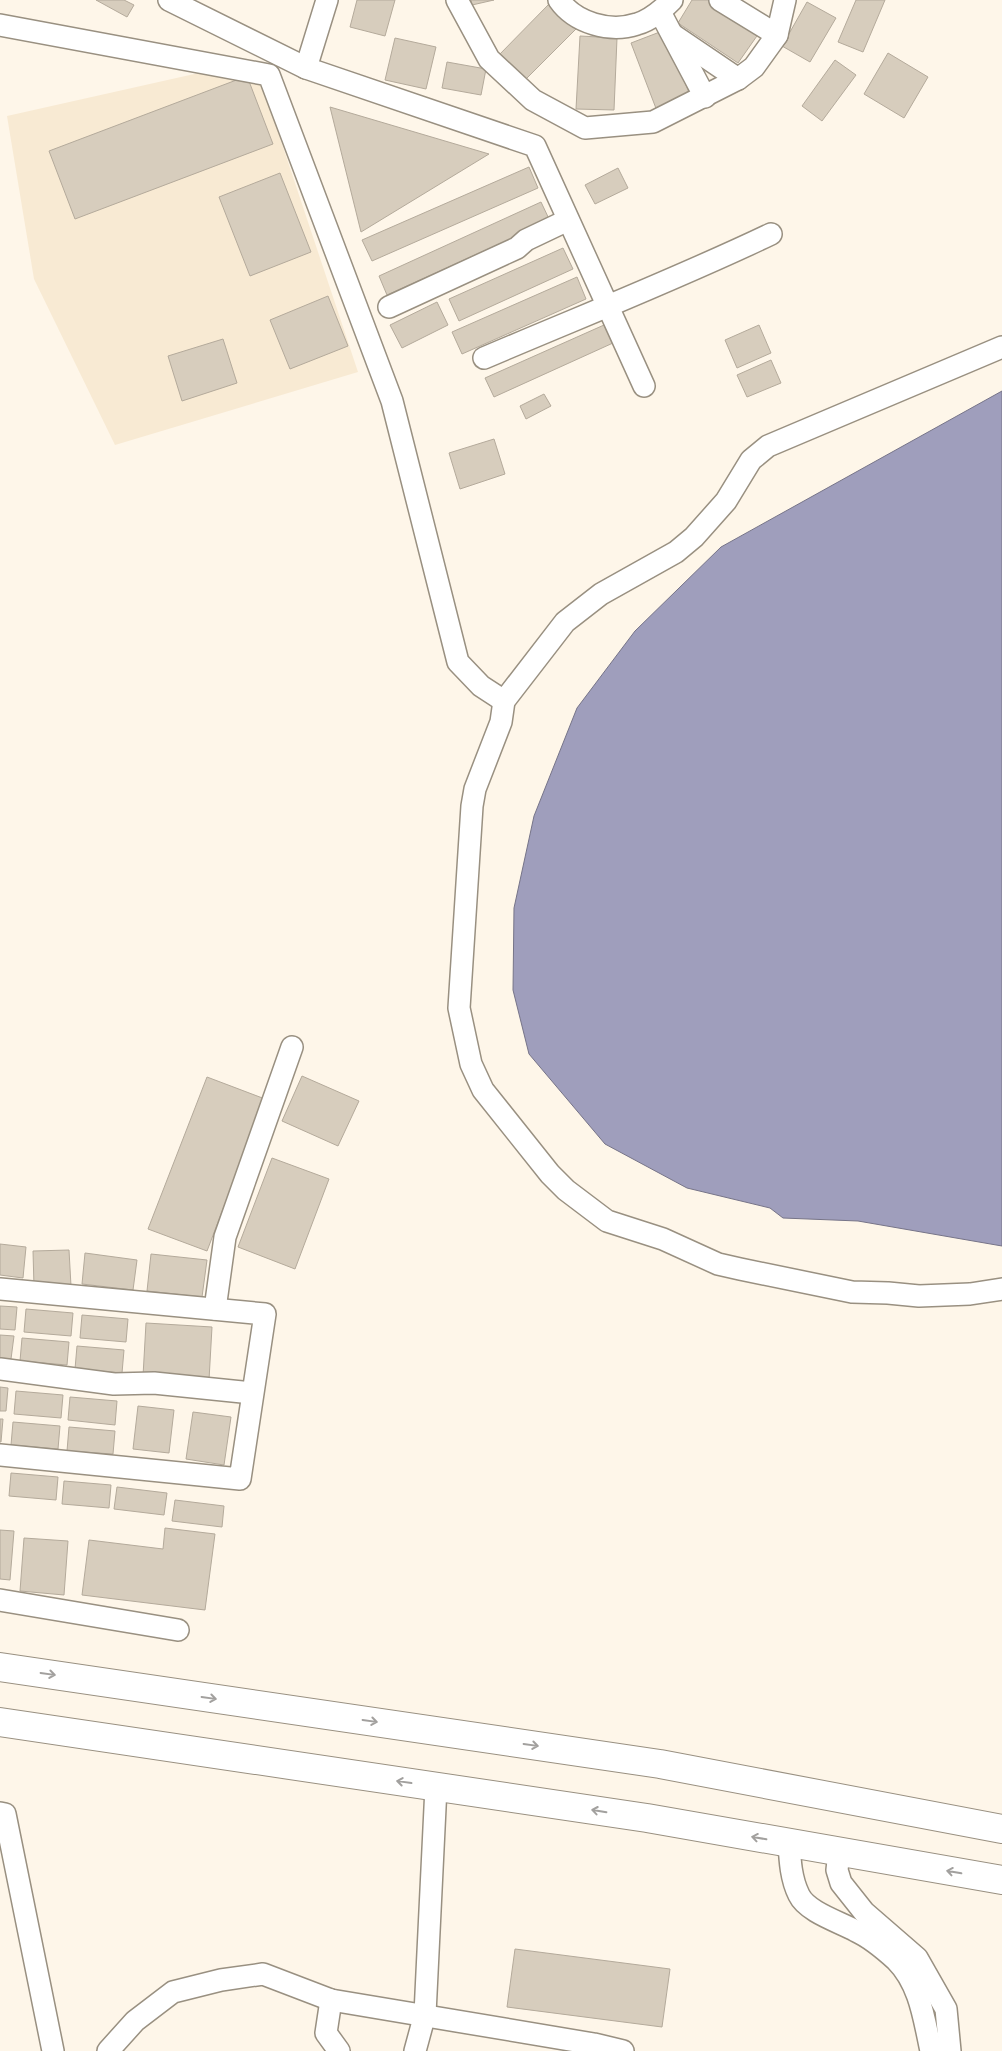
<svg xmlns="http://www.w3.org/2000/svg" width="1002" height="2051" font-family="'Roboto Condensed',sans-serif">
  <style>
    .built { fill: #f8ead3 }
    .water { fill: #9f9ebc; stroke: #767488 }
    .building { fill: #d7cdbd; stroke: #b4aa9b }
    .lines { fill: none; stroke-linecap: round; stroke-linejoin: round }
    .minor-casing { stroke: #999081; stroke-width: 24 }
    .highway-casing { stroke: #999081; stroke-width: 30 }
    .minor { stroke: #fff; stroke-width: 21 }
    .highway { stroke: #fff; stroke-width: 28 }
    .oneway { stroke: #a2a09e }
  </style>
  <rect width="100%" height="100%" fill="#fef6e9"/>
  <polygon class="built" points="221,68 260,78 358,372 115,445 34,279 7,116"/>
  <polygon class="water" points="1002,391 1002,1246 858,1221 783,1218 770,1208 687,1188 605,1144 529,1054 513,990 514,908 534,816 577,708 635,631 721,547"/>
  <g class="building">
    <polygon points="96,0 124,0 134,5 127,17"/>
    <polygon points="357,0 395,0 385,36 350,27"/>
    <polygon points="471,0 494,0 472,5"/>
    <polygon points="692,0 710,0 759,33 738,63 678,23"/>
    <polygon points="856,0 885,0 863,52 838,42"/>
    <polygon points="807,2 836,18 810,62 782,46"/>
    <polygon points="550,3 576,29 525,80 499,55"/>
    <polygon points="665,30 691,98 657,111 631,43"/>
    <polygon points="580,36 617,38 614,110 576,109"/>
    <polygon points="395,38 436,47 426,89 385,80"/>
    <polygon points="888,53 928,77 904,118 864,94"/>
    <polygon points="835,60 856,75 822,121 802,106"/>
    <polygon points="447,62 486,69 481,95 442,88"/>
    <polygon points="247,76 273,144 75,219 49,151"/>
    <polygon points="330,107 489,154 361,232"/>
    <polygon points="529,167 538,188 372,261 362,240"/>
    <polygon points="618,168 628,188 595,204 585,185"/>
    <polygon points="280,173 311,252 250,276 219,197"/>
    <polygon points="541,202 550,221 387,295 379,276"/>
    <polygon points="563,248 573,269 459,321 449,299"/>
    <polygon points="577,277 586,299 462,354 452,332"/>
    <polygon points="328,296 348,346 290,369 270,320"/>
    <polygon points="437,302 448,325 402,348 390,325"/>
    <polygon points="604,325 613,343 494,397 485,378"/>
    <polygon points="759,325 771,353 737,368 725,340"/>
    <polygon points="223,339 237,383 182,401 168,356"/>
    <polygon points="771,360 781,383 747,397 737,375"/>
    <polygon points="544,394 551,406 526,419 520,406"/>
    <polygon points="494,439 505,474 460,489 449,453"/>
    <polygon points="302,1076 359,1101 338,1146 282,1121"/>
    <polygon points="207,1077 265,1099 207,1251 148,1229"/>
    <polygon points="272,1158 329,1179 295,1269 238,1247"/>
    <polygon points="0,1244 26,1247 23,1278 0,1275"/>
    <polygon points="69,1250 71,1286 34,1287 33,1251"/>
    <polygon points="85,1253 137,1260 133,1290 82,1284"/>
    <polygon points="151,1254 207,1260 202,1297 147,1291"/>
    <polygon points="0,1306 17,1307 15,1330 0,1329"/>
    <polygon points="26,1309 73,1313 71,1336 24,1332"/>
    <polygon points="82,1315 128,1319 126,1342 80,1338"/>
    <polygon points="146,1323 212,1327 209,1380 143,1376"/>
    <polygon points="0,1335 14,1336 11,1359 0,1358"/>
    <polygon points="22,1338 69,1342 67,1365 20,1361"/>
    <polygon points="77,1346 124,1350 122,1373 75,1369"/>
    <polygon points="0,1387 8,1388 6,1411 0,1411"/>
    <polygon points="16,1391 63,1395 61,1418 14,1414"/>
    <polygon points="70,1397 117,1401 115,1425 68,1420"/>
    <polygon points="138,1406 174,1410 169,1453 133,1449"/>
    <polygon points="193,1412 231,1417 224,1465 186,1459"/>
    <polygon points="0,1419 3,1419 1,1442 0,1442"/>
    <polygon points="13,1422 60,1426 58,1449 11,1445"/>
    <polygon points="69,1427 115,1431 113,1454 67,1451"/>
    <polygon points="11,1473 58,1477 56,1500 9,1496"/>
    <polygon points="64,1481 111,1485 109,1508 62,1504"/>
    <polygon points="117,1487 167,1493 164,1515 114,1509"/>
    <polygon points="175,1500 224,1506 222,1527 172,1521"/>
    <polygon points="165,1528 215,1534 205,1610 82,1595 89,1540 163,1549"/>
    <polygon points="0,1530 14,1531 10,1580 0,1579"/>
    <polygon points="24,1538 68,1541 64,1595 20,1591"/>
    <polygon points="515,1949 670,1969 662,2027 507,2007"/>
  </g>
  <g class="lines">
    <defs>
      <g id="minor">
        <polyline points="169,0 306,68"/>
        <polyline points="327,0 306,68 535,146 644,386"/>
        <polyline points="457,0 489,59 533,100 585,128 653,122 738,79 754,67 777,35 785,0"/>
        <path d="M559 0C575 23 610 33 637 24 651 20 662 10 672 0"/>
        <polyline points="720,0 777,35"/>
        <polyline points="660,12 705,97"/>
        <polyline points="0,25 269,75 392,401 458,662 481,686 504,701"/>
        <polyline points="673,35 738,79"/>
        <polyline points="389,307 517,248 526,240 568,220"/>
        <polyline points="1002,347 768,446 751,460 726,501 694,537 676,552 601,594 565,622 504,701 501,722 475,789 472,806 459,1008 471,1064 483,1090 550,1174 566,1190 607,1221 663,1239 718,1264 740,1269 852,1292 888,1293 919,1296 970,1294 1002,1289"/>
        <path d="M484 358C580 317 677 279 771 234"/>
        <polyline points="0,1289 265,1314 240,1479 0,1455"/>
        <polyline points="215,1309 225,1237 292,1047"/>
        <polyline points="0,1369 114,1384 154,1383 252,1393"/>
        <polyline points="0,1600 178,1630"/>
        <polyline points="0,1813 5,1814 53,2051"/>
        <path d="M789 1843C790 1861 791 1879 799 1895 807 1912 840 1922 856 1931 869 1937 885 1950 896 1960 920 1984 924 2019 931 2051"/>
        <polyline points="839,1852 837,1870 841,1883 864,1912 917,1958 946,2009 950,2051"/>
        <polyline points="331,2000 326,2033 339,2051"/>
        <polyline points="108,2051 135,2021 173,1992 221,1980 263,1974 331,2000 594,2044 623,2051"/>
        <polyline points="415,2051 425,2014 436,1787"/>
      </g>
      <g id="highway">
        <polyline points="0,1667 660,1764 1002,1829"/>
        <polyline points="0,1722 647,1818 1002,1880"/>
      </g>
    </defs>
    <use href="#minor" class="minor-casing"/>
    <use href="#highway" class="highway-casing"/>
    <use href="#minor" class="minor"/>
    <use href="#highway" class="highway"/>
  </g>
  <defs><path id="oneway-shaft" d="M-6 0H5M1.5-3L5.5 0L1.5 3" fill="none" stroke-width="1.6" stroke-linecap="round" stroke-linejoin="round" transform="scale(1.25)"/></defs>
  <g class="oneway">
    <use href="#oneway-shaft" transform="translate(48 1674) rotate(8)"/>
    <use href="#oneway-shaft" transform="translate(209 1698) rotate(8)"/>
    <use href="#oneway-shaft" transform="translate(370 1721) rotate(8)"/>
    <use href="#oneway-shaft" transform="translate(531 1745) rotate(8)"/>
    <use href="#oneway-shaft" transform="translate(404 1782) rotate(-172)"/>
    <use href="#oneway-shaft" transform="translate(599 1811) rotate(-171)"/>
    <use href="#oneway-shaft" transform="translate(759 1838) rotate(-170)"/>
    <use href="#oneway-shaft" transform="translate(954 1872) rotate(-170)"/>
  </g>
</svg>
